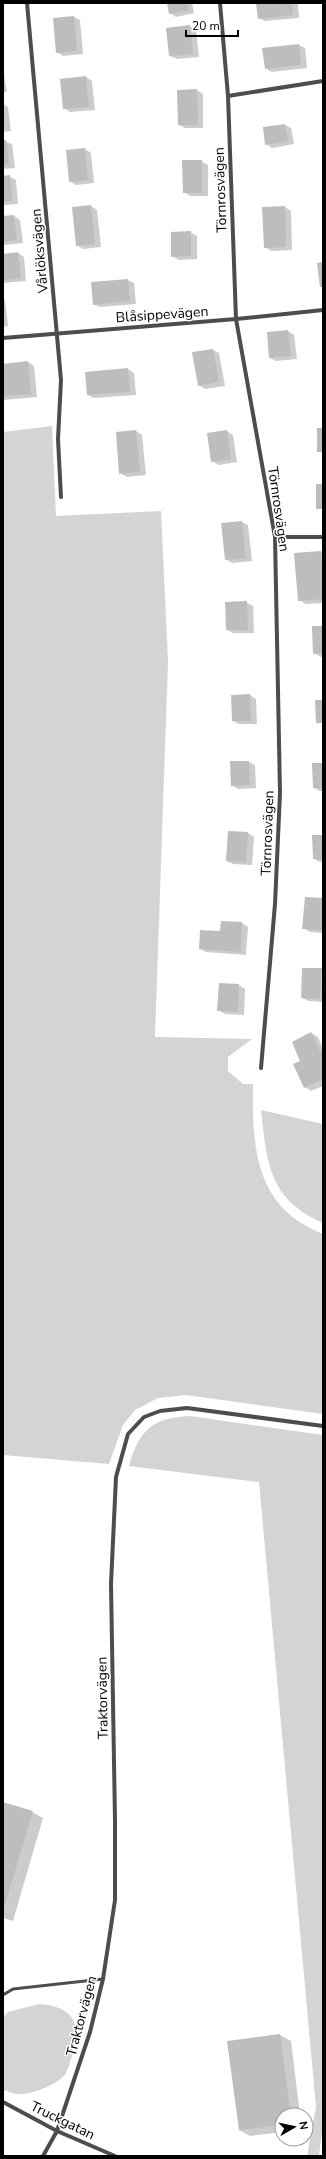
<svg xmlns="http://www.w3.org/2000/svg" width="326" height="2159" font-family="'Nunito Sans',sans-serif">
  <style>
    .green { fill: #d4d4d4 }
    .shadow { fill: #0003 }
    .building { fill: #bdbdbd }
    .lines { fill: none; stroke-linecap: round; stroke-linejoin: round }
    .lane { stroke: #4d4d4d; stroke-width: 3 }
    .street { stroke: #4d4d4d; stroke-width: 4 }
    .labels { text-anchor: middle; stroke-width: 3; stroke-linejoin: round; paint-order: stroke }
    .street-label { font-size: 14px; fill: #000; stroke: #fff }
  </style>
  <rect width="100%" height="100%" fill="#fff"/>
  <g class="green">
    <path d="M52 426 56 516 161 511 168 661 155 1037 252 1039 228 1057V1071L243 1084H253C252 1148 255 1208 323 1234V1414L186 1395 158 1398 135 1410 123 1425 109 1464 3 1455V432Z"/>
    <path d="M261 1110 323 1124V1223C269 1199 267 1164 261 1110Z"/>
    <path d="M190 1416 323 1435V2123L319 2156H307L316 2107 259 1482 129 1466C139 1430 152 1418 190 1416Z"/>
    <path d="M39 2004C73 2006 83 2024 72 2056 70 2062 68 2071 64 2076 55 2085 31 2095 18 2094 13 2094 8 2091 3 2090V2017L8 2012Z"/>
  </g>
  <g class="shadow">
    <polygon points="168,3 192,3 194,13 176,17 170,13"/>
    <polygon points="257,3 298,3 299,18 265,21 259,18"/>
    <polygon points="74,17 80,20 83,54 63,56 57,52"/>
    <polygon points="189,26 196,30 199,57 177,59 170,56"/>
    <polygon points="299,45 305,48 307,68 272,72 266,69"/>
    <polygon points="3,67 7,92 3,92"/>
    <polygon points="86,77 92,81 95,110 70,112 64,108"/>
    <polygon points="197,90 203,94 203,128 185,128 179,125"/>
    <polygon points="3,104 8,107 11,131 3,132"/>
    <polygon points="285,125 291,128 294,144 272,148 266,144 264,128"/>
    <polygon points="3,141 12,144 15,168 3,169"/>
    <polygon points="85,149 91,153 94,183 76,185 70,181 67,151"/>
    <polygon points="201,161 208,165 208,196 190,196 184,192"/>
    <polygon points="9,176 16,180 18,204 3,205 3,177"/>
    <polygon points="91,206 97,210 101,247 83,249 77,245"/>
    <polygon points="285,207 291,211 292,250 271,251 265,247"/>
    <polygon points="14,216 20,220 23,243 3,245 3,217"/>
    <polygon points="190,232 197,236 197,259 179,260 172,256"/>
    <polygon points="18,253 24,257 26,281 3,283 3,255"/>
    <polygon points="128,280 134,283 136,304 100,307 94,304"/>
    <polygon points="3,298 5,300 8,326 3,327"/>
    <polygon points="288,331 294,335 297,359 276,361 270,358"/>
    <polygon points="213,350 219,353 225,386 205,389 199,385"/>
    <polygon points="28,362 34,366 37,397 3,400 3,365"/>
    <polygon points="128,369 134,373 136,395 94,398 88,395"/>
    <polygon points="136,431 142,435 146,475 127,477 120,473"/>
    <polygon points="227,431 233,435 237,462 219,465 212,461"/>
    <polygon points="242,522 248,525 252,561 232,563 226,559"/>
    <polygon points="320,552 323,553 323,603 306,604 299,600"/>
    <polygon points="247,603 253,606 254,633 233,633 227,630"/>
    <polygon points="323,627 323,657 321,657 314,653"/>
    <polygon points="250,695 256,699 257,724 239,724 233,721"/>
    <polygon points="231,762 249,762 255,765 256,788 238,789 232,785"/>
    <polygon points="323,764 323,791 320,791 314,788"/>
    <polygon points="229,832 248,833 254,837 252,865 233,864 227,861"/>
    <polygon points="323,836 323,862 320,862 314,859"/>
    <polygon points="323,899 323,933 310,932 303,928"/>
    <polygon points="222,922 242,923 248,927 246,955 206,952 200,949 221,932"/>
    <polygon points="321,969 323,1002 309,1001 302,998"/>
    <polygon points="239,985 245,989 244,1015 225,1014 218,1010"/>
    <polygon points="311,1033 318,1037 323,1049 323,1086 311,1091 305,1087 295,1065 302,1061"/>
    <polygon points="3,1803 32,1812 43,1818 13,1921 3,1918"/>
    <polygon points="280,2035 291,2041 300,2115 282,2115 282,2132 250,2136 239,2130"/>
  </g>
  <g class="building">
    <polygon points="167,3 187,3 189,10 169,14"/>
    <polygon points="256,3 292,3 293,15 258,19"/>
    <polygon points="74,16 77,51 56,53 53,18"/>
    <polygon points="190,25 193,54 169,56 166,28"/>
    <polygon points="299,44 301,65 265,69 262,48"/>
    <polygon points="86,76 89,107 63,109 60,79"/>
    <polygon points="197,89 198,125 178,125 177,90"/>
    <polygon points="285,124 288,141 265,145 263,127"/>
    <polygon points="3,140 6,140 9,165 3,165"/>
    <polygon points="85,148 88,180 69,182 66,150"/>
    <polygon points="182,160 202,160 202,193 183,193"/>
    <polygon points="10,175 12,201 3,202 3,176"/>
    <polygon points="91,205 95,244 76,246 72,207"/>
    <polygon points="285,206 286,247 264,248 262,207"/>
    <polygon points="14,215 17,240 3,242 3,216"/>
    <polygon points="191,231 191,256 171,257 171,232"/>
    <polygon points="18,252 21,278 3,280 3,254"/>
    <polygon points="323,262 323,287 320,287 317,263"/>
    <polygon points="128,279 130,301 93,305 91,282"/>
    <polygon points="288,330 291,356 269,358 267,332"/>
    <polygon points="213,349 219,382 198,386 192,352"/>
    <polygon points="28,361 31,394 3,396 3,364"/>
    <polygon points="128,368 130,392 87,395 85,372"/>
    <rect x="317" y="428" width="6" height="24"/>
    <polygon points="136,430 140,472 119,474 116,432"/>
    <polygon points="227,430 231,459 211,462 207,433"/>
    <rect x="316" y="484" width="7" height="25"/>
    <polygon points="242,521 246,558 225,560 221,523"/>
    <polygon points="321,551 323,599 298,601 294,553"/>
    <polygon points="247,601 248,630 226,630 225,602"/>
    <polygon points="312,626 323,626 323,653 313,654"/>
    <polygon points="250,694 251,721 232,721 231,695"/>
    <polygon points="315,700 323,700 323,723 316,723"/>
    <polygon points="230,761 249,761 250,785 231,786"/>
    <polygon points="312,763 323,763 323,788 313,788"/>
    <polygon points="228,831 248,832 246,862 226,861"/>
    <polygon points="312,835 323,835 323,859 313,859"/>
    <polygon points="305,897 323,898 323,930 302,929"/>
    <polygon points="221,921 242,922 241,952 199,949 200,930 220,931"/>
    <polygon points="302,968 322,968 320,999 301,998"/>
    <polygon points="219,983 239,984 238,1012 217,1011"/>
    <polygon points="311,1032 320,1051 323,1050 323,1079 304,1088 293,1064 300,1061 292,1042"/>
    <polygon points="3,1802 33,1811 3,1911"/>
    <polygon points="280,2034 291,2115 282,2115 282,2125 239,2130 227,2041"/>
  </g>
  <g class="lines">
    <polyline class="lane" points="3,1995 13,1989 103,1979"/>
    <g class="street">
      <polyline points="27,3 61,380 58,439 61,497"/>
      <polyline points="220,3 228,96 236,319 275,537 280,793 275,904 261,1068"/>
      <polyline points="228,96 323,81"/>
      <polyline points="3,338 236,319 323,310"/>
      <polyline points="275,537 323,537"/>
      <polyline points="3,2102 57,2131 115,2156"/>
      <polyline points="43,2156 57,2131 90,2032 103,1979 115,1900 115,1820 111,1584 116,1477 128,1434 144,1417 160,1411 187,1408 323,1426"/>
    </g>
  </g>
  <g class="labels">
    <g class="street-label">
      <text transform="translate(220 190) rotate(-92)" y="5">Törnrosvägen</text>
      <text transform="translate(39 251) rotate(-95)" y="5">Vårlöksvägen</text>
      <text transform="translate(162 314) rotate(-4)" y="5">Blåsippevägen</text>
      <text transform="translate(279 509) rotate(82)" y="5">Törnrosvägen</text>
      <text transform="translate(267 833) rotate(-88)" y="5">Törnrosvägen</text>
      <text transform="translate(102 1698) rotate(-91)" y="5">Traktorvägen</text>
      <text transform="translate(81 2016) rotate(-75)" y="5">Traktorvägen</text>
      <text transform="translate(63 2120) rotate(26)" y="5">Truckgatan</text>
    </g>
  </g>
  <rect width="326" height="2159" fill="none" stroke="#000000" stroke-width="8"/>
  <g transform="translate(294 2127) rotate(81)"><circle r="19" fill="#ffffff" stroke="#999999"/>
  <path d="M0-3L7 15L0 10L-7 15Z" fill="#000000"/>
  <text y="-6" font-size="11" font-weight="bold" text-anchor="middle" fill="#000000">N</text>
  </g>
  <path d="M186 30v6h52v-6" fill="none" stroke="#000000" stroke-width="2"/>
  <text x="192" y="30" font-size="12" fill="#000000" stroke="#ffffff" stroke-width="3" paint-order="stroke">20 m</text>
</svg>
